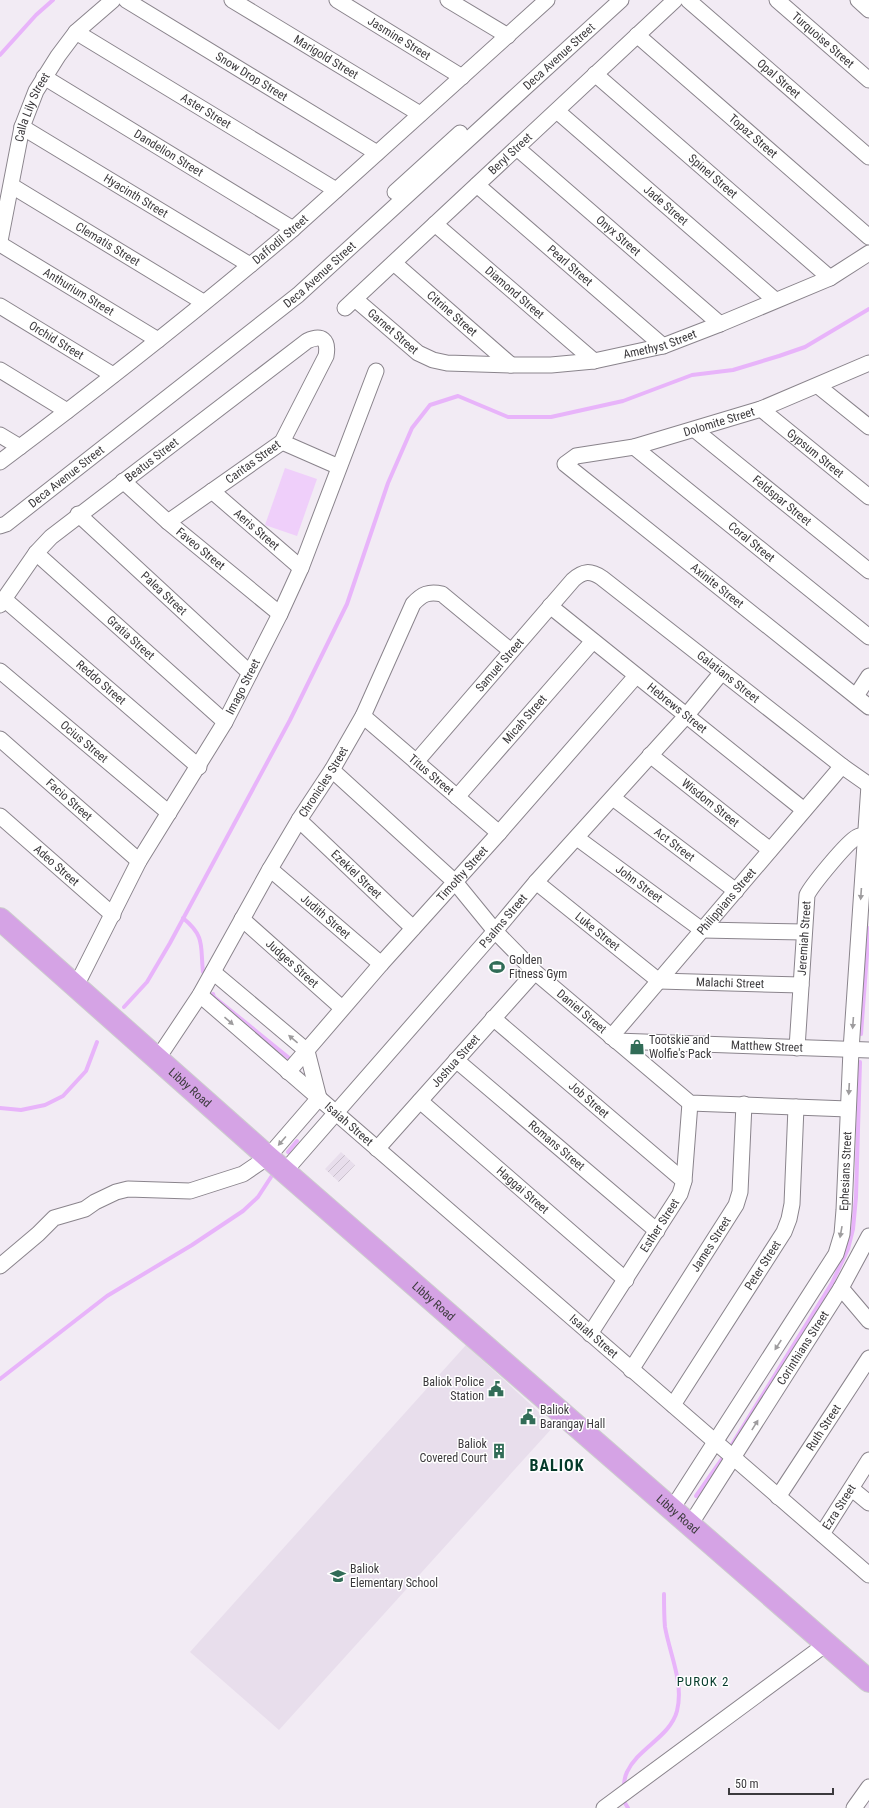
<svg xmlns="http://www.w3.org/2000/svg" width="869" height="1808" font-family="'Roboto Condensed',sans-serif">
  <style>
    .built { fill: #e8deec }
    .industrial { fill: url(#industrial-furrows) }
    .garden { fill: #efcffa }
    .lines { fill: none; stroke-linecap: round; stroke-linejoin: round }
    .stream { stroke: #e8b4fa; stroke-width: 4 }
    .minor-casing { stroke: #8a848c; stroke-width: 17 }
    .primary-casing { stroke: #cccccd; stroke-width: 24 }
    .minor { stroke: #fff; stroke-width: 15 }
    .primary { stroke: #d5a3e5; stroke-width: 22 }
    .oneway { fill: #9e9c9e }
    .labels { text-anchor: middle; stroke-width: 3; stroke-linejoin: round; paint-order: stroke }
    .street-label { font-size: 12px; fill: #3c3a3d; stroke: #fff }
    .poi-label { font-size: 12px; fill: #3c3a3d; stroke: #fff; text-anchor: start }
    .neighbourhood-label { font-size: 13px; letter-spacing: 1px; fill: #053a2a; stroke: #fff }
    .district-label { font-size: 16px; font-weight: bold; letter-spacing: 1px; fill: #053a2a; stroke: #fff }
  </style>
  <defs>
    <pattern id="industrial-furrows" width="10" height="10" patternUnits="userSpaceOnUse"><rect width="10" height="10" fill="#e8deec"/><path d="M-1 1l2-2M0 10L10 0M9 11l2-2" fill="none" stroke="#c8bfcb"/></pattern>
  </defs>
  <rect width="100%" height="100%" fill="#f2ebf4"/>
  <polygon class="built" points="466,1345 554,1426 279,1730 190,1652"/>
  <polygon class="industrial" points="341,1152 355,1165 339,1182 325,1169"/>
  <polygon class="garden" points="285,468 317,479 297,536 265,525"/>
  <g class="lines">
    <g class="stream">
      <polyline points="0,55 36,15 53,0"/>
      <path d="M183 918C206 937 200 946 203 972"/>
      <polyline points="213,994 214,997 294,1062"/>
      <polyline points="124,1007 147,982 170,943 290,720 347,604 388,483 412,428 430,405 458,396 508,417 551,417 623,401 692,375 733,370 779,356 805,347 869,309"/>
      <polyline points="861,1034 869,928"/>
      <polyline points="0,1108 21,1110 45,1105 63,1096 86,1071 97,1042"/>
      <polyline points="288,1152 297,1141"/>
      <polyline points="0,1379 107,1296 192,1245 243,1211 258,1197 273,1174"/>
      <polyline points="731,1446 832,1283 848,1249 853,1229 856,1197 860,1062"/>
      <polyline points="696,1496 722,1459"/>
      <path d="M624 1787C624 1782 625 1776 627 1772 638 1748 670 1737 677 1711 684 1683 670 1655 665 1627 664 1616 664 1605 664 1594"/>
      <polyline points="625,1803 628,1808"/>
    </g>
    <defs>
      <g id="minor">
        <path id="s1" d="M126 0 377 153"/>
        <path id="s2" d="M232 0 420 114"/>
        <path id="s3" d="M337 0 462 77"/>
        <polyline points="448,0 508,36"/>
        <path id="s4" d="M688 0 869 157"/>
        <path id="s5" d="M777 0 869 80"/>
        <polyline points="858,0 869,10"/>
        <path id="s6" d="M76 32 336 190"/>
        <path id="s7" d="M637 35 869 237"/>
        <path id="s8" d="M595 74 830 278"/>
        <path id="s9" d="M44 77 293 229"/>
        <path id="s10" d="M557 111 775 300"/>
        <path id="s11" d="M22 127 250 265"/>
        <path id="s12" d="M517 148 720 324"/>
        <path id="s13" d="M477 185 663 346"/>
        <path id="s14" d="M12 186 203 302"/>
        <polyline points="395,192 460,133"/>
        <path id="s15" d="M435 224 594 361"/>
        <path id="s16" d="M0 241 22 127 36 91 58 56 76 32 113 0"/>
        <path id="s17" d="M0 244 158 340"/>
        <path id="s18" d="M394 263 511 365"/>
        <path id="s19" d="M355 299 418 353 433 360 447 363 511 365H551L594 361 663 346 720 324 830 278 869 253"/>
        <path id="s20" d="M0 306 113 375"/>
        <path id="s21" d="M345 308 675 0"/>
        <path id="s22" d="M869 363 761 409 634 447 576 456 565 464 869 707"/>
        <polyline points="0,370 67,411"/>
        <polyline points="818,386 869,427"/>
        <path id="s23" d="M761 409 869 497"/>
        <path id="s24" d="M695 430 869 571"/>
        <polyline points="0,435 20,447"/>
        <polyline points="282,442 339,467"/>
        <path id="s25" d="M634 447 869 637"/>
        <path id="s26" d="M0 462C100 387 198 310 293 229L547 0"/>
        <path id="s27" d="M123 481 168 522 280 614"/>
        <path id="s28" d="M212 491 301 568"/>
        <path id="s29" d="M78 514 250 673"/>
        <path id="s30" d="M0 526 6 524 298 295 621 0"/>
        <path id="s31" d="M36 553 225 722"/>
        <path id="s32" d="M4 599 199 767"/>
        <path id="s33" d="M0 605 36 553 51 537 307 341C322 334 329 340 326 356L282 442 168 522"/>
        <path id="s34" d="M550 606 804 810"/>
        <path id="s35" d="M0 671 169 813"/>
        <polyline points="856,696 869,676"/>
        <path id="s36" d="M363 716 499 833"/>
        <path id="s37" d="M0 739 139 861"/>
        <path id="s38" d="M650 755 770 850"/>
        <path id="s39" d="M416 762 573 580C583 571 590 570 602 578L842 766 869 785"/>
        <path id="s40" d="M332 770 455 882 495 931 535 972 690 1103 848 1109"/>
        <path id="s41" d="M457 797 593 641"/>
        <path id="s42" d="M613 798 736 891"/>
        <path id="s43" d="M0 816 113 915"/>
        <path id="s44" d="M299 820 413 928"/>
        <path id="s45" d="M577 838 702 930 804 932"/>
        <path id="s46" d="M270 869 381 964"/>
        <path id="s47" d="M536 882 659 981 801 985"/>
        <path id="s48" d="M242 919 342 1008"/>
        <polyline points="213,972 307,1051 319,1098"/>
        <path id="s49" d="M76 986 139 861 225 722 280 614 301 568 376 371"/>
        <path id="s50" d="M200 995 869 1575"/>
        <path id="s51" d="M493 1018 684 1181"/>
        <path id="s52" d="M611 1037 842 766"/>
        <path id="s53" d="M616 1041 869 1050"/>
        <path id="s54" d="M797 1048 807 895C812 885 847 842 857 837 860 835 865 835 869 835"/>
        <path id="s55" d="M158 1058 200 995 270 869 299 820 332 770 363 716 413 604C422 594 429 591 442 594L511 651"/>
        <path id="s56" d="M456 1060 657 1231"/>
        <path id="s57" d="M288 1072 381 964 499 833 636 676"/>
        <path id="s58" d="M420 1101 626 1280"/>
        <path id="s59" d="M377 1149 535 972"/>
        <path id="s60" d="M285 1171 495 931 536 882 686 716 722 672"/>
        <polyline points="0,1266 38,1234 54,1218 85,1209 95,1202 116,1192 128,1189 190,1191 243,1174 268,1157 319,1098"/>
        <polyline points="841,1288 869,1321"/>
        <path id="s61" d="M590 1334 680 1194 684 1181 690 1103"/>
        <path id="s62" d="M631 1370 736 1205 740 1192 744 1104"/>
        <path id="s63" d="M673 1405 784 1232 789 1219 792 1204 796 1107"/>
        <polyline points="852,1489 869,1503"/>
        <path id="s64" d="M778 1497 869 1358"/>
        <path id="s65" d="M672 1509 836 1254 842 1234 844 1210 851 1050 869 785"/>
        <path id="s66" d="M690 1525 841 1288 869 1236"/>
        <path id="s67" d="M822 1534 869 1460"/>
        <polyline points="604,1808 826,1644"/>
        <polyline points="854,1808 869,1787"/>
      </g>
      <g id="primary">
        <path id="s68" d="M0 919 268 1157 869 1681"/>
      </g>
    </defs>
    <use href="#minor" class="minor-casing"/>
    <use href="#primary" class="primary-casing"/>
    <use href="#minor" class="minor"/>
    <use href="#primary" class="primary"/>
  </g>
  <defs><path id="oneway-solid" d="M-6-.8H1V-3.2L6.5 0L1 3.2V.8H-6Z"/></defs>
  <g class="oneway">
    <use href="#oneway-solid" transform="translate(861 894) rotate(94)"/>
    <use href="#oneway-solid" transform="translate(229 1021) rotate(41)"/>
    <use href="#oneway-solid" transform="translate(853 1023) rotate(94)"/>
    <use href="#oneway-solid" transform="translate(293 1039) rotate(-140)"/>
    <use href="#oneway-solid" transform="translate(849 1089) rotate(93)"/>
    <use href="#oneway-solid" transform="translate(282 1141) rotate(131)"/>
    <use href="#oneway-solid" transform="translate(841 1232) rotate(100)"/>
    <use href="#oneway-solid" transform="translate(778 1345) rotate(123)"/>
    <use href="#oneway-solid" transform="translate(755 1425) rotate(-58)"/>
  </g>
  <defs>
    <symbol id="stadium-bare" viewBox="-9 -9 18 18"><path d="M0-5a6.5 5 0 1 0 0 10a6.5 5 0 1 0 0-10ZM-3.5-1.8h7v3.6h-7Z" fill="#316c57" stroke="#fff" stroke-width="2.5" paint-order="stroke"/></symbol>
    <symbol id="shop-bare" viewBox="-9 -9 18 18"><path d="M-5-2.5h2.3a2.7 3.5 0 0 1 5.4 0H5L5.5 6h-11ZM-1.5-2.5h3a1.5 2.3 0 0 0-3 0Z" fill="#316c57" stroke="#fff" stroke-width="2.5" paint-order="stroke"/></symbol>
    <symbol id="civic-bare" viewBox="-9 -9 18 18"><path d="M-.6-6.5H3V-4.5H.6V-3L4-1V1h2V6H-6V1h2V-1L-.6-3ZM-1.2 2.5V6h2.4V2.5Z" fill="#316c57" stroke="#fff" stroke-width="2.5" paint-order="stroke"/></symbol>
    <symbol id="building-bare" viewBox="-9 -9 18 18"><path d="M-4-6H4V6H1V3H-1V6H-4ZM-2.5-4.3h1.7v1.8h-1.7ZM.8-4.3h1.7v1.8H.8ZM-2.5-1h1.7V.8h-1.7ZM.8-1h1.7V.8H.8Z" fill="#316c57" stroke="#fff" stroke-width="2.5" paint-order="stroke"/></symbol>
    <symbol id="school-bare" viewBox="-9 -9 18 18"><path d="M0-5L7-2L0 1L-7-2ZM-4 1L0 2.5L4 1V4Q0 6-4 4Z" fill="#316c57" stroke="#fff" stroke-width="2.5" paint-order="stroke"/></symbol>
  </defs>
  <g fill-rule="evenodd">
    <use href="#stadium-bare" x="486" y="956" width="22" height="22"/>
    <use href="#shop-bare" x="626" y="1036" width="22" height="22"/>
    <use href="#civic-bare" x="485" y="1378" width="22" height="22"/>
    <use href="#civic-bare" x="517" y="1406" width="22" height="22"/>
    <use href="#building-bare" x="488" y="1440" width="22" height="22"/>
    <use href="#school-bare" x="327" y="1565" width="22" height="22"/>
  </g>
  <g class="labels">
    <g class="street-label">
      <text dy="4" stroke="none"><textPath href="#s3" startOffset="73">Jasmine Street</textPath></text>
      <text dy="4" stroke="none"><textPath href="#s5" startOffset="61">Turquoise Street</textPath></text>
      <text dy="4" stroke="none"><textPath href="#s30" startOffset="731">Deca Avenue Street</textPath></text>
      <text dy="4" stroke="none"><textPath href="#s2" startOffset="110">Marigold Street</textPath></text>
      <text dy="4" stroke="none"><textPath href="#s1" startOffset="147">Snow Drop Street</textPath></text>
      <text dy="4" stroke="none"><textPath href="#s4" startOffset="120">Opal Street</textPath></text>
      <text dy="4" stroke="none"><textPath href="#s16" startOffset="138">Calla Lily Street</textPath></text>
      <text dy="4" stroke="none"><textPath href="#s6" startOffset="152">Aster Street</textPath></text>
      <text dy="4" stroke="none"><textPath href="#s7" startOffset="154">Topaz Street</textPath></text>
      <text dy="4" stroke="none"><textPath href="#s9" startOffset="146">Dandelion Street</textPath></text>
      <text dy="4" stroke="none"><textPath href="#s21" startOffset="226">Beryl Street</textPath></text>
      <text dy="4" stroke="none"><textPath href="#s8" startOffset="156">Spinel Street</textPath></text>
      <text dy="4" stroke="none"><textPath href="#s11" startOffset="133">Hyacinth Street</textPath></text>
      <text dy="4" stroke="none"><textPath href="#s10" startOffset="144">Jade Street</textPath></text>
      <text dy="4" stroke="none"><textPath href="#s12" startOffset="134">Onyx Street</textPath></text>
      <text dy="4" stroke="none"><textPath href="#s26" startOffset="358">Daffodil Street</textPath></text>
      <text dy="4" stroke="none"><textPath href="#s14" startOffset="112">Clematis Street</textPath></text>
      <text dy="4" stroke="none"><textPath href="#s13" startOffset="123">Pearl Street</textPath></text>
      <text dy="4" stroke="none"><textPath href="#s30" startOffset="407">Deca Avenue Street</textPath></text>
      <text dy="4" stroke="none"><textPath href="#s17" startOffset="92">Anthurium Street</textPath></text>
      <text dy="4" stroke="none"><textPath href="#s15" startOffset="105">Diamond Street</textPath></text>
      <text dy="4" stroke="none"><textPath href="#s18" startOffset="77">Citrine Street</textPath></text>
      <text dy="4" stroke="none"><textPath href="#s19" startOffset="50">Garnet Street</textPath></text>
      <text dy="4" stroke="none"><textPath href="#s20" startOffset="66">Orchid Street</textPath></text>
      <text dy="4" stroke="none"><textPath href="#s19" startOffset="329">Amethyst Street</textPath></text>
      <text transform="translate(719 422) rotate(-17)" y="4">Dolomite Street</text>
      <text dy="4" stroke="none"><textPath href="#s23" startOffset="70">Gypsum Street</textPath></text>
      <text dy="4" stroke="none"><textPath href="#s33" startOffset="212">Beatus Street</textPath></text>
      <text transform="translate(253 462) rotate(-36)" y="4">Caritas Street</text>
      <text dy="4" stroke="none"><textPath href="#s30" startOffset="83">Deca Avenue Street</textPath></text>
      <text dy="4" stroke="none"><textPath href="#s24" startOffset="112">Feldspar Street</textPath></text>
      <text dy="4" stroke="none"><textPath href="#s28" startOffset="59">Aeris Street</textPath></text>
      <text dy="4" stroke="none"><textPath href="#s25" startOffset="151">Coral Street</textPath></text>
      <text dy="4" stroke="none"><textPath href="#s27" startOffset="103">Faveo Street</textPath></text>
      <text dy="4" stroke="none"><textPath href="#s22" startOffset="517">Axinite Street</textPath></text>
      <text dy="4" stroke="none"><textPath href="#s29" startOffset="117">Palea Street</textPath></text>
      <text dy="4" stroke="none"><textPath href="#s31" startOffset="127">Gratia Street</textPath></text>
      <text dy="4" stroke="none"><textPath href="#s39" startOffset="128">Samuel Street</textPath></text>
      <text dy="4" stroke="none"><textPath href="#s39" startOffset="433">Galatians Street</textPath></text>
      <text dy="4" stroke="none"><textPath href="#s32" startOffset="128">Reddo Street</textPath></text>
      <text dy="4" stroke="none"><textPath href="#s49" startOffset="343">Imago Street</textPath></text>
      <text dy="4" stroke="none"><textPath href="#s34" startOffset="163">Hebrews Street</textPath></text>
      <text dy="4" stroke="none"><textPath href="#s41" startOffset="103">Micah Street</textPath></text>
      <text dy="4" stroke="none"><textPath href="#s35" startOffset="110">Ocius Street</textPath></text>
      <text dy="4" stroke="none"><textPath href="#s36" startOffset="90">Titus Street</textPath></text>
      <text dy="4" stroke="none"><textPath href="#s55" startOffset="322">Chronicles Street</textPath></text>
      <text dy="4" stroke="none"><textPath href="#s37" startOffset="92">Facio Street</textPath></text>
      <text dy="4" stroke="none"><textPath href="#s38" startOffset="77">Wisdom Street</textPath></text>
      <text dy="4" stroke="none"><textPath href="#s42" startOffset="77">Act Street</textPath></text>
      <text dy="4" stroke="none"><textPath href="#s43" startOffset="75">Adeo Street</textPath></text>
      <text dy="4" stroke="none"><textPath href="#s44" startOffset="79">Ezekiel Street</textPath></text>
      <text dy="4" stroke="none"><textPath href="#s57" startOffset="264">Timothy Street</textPath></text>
      <text dy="4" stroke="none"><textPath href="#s45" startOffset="77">John Street</textPath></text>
      <text dy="4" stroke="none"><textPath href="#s52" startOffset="178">Philippians Street</textPath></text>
      <text dy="4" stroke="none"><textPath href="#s46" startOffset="73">Judith Street</textPath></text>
      <text dy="4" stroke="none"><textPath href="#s60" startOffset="332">Psalms Street</textPath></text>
      <text dy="4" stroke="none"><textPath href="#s47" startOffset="79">Luke Street</textPath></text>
      <text dy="4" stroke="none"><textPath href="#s54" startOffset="110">Jeremiah Street</textPath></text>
      <text dy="4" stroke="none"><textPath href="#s48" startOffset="67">Judges Street</textPath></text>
      <text dy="4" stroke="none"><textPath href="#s47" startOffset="229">Malachi Street</textPath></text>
      <text dy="4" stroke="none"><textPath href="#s40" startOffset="348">Daniel Street</textPath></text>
      <text dy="4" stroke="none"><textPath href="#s53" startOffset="151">Matthew Street</textPath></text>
      <text dy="4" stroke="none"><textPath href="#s59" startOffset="118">Joshua Street</textPath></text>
      <text dy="4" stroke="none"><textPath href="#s68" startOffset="254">Libby Road</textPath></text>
      <text dy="4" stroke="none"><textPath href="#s51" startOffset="126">Job Street</textPath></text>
      <text dy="4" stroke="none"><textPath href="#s50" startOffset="197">Isaiah Street</textPath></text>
      <text dy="4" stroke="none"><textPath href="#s56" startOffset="132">Romans Street</textPath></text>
      <text dy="4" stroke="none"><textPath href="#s65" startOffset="387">Ephesians Street</textPath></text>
      <text dy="4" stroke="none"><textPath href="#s58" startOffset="136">Haggai Street</textPath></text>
      <text dy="4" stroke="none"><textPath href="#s61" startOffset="129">Esther Street</textPath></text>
      <text dy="4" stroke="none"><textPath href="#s62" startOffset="149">James Street</textPath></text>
      <text dy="4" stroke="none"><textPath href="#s63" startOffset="166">Peter Street</textPath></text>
      <text dy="4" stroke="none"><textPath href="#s68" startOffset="578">Libby Road</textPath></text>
      <text dy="4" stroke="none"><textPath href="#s50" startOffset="521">Isaiah Street</textPath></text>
      <text dy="4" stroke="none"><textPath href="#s66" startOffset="210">Corinthians Street</textPath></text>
      <text dy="4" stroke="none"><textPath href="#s64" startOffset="83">Ruth Street</textPath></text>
      <text dy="4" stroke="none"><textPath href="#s67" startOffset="32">Ezra Street</textPath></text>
      <text dy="4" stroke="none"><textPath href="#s68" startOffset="902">Libby Road</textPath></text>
    </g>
    <g class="poi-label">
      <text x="509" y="964">Golden<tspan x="509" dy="14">Fitness Gym</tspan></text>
      <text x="649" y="1044">Tootskie and<tspan x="649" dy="14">Wolfie's Pack</tspan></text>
      <text x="484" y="1386" text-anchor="end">Baliok Police<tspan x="484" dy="14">Station</tspan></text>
      <text x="540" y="1414">Baliok<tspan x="540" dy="14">Barangay Hall</tspan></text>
      <text x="487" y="1448" text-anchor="end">Baliok<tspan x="487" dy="14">Covered Court</tspan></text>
      <text x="350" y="1573">Baliok<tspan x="350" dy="14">Elementary School</tspan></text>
    </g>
    <g class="neighbourhood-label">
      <text x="703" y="1686">PUROK 2</text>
    </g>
    <g class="district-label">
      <text x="557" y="1471">BALIOK</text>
    </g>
  </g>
  <path d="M729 1788v6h104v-6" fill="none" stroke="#3c3a3d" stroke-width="2"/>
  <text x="735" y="1788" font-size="12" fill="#3c3a3d" stroke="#ffffff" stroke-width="3" paint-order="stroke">50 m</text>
</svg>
